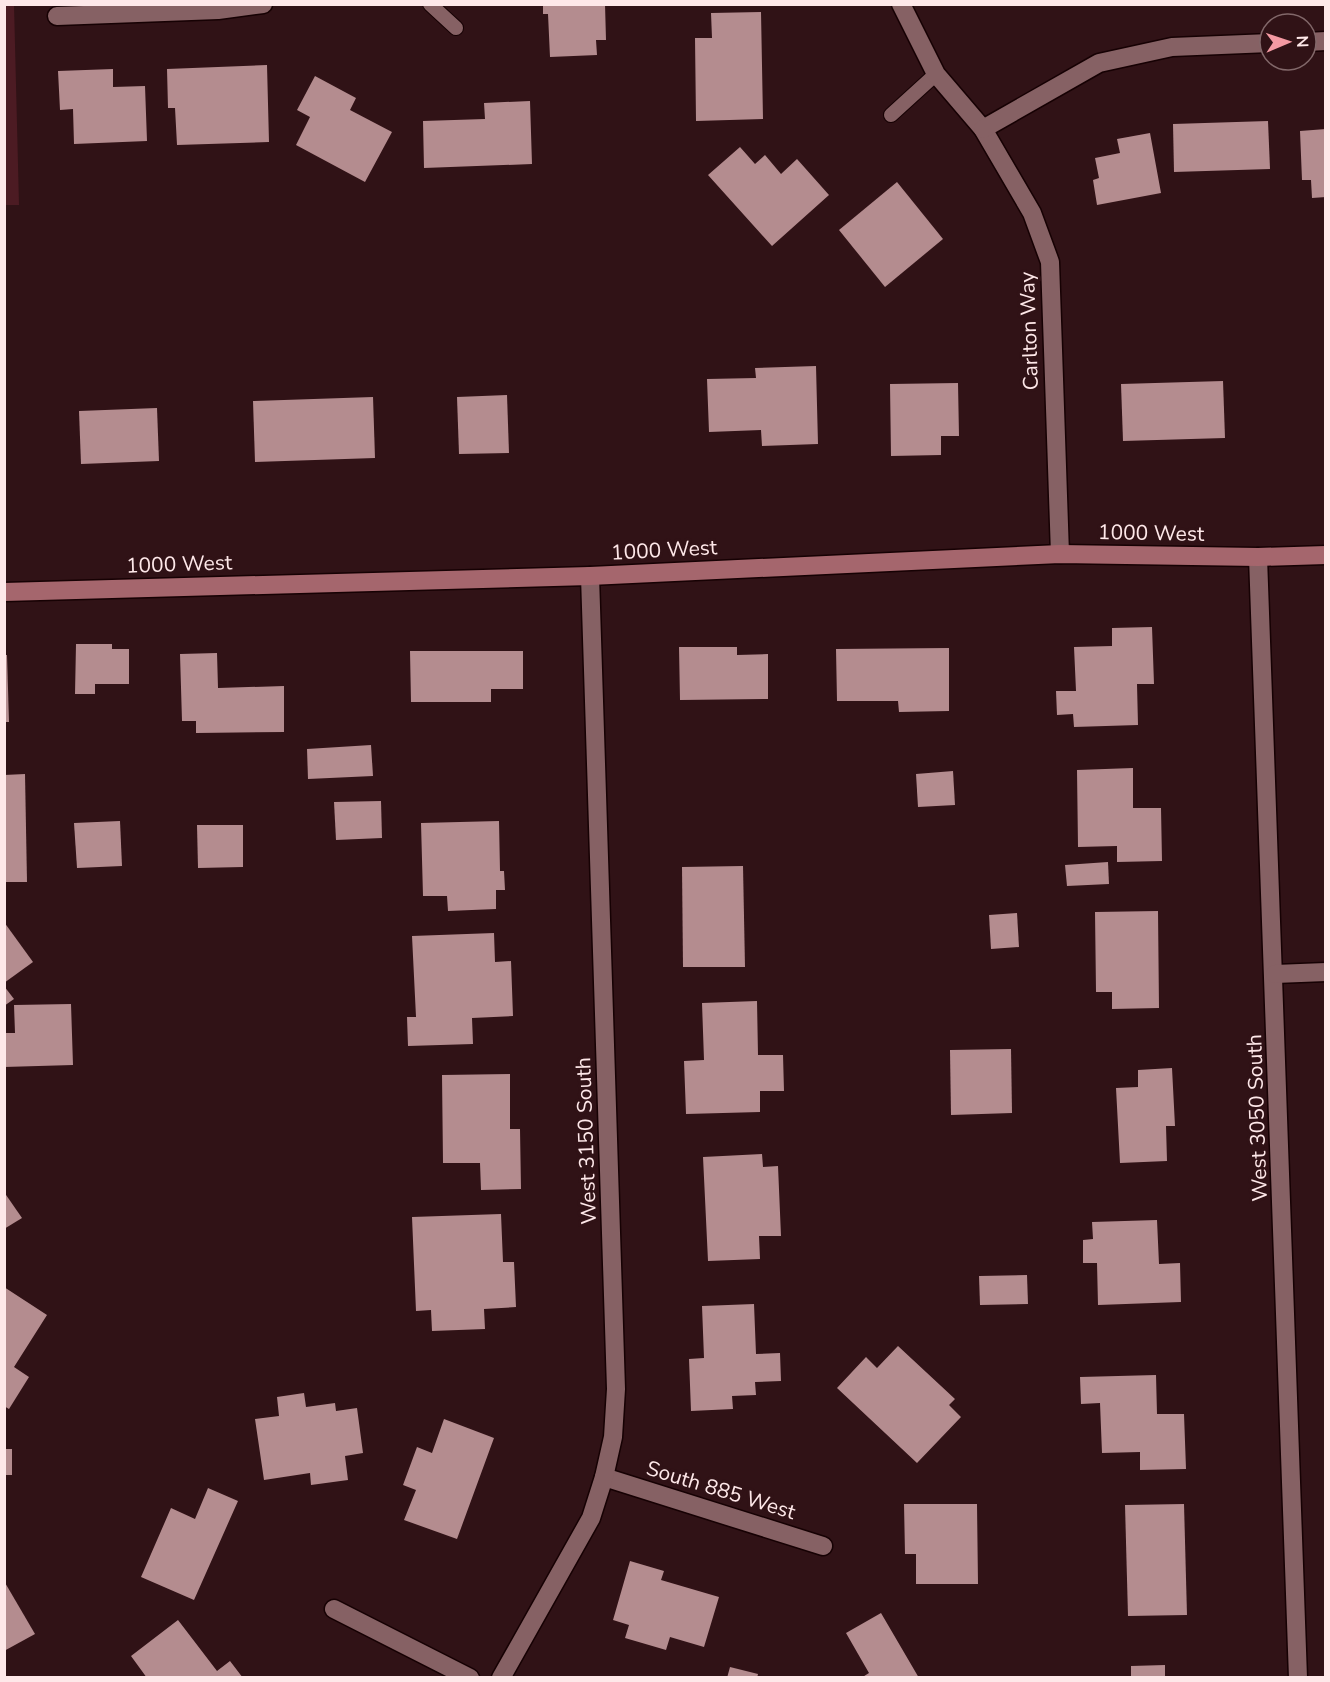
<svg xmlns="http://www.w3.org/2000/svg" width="1330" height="1682" font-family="'Nunito Sans',sans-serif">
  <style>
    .green { fill: #4c1b23 }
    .building { fill: #b48c8f }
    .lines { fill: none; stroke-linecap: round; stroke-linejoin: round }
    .lane-casing { stroke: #160103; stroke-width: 16 }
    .street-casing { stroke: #160103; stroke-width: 21 }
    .secondary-casing { stroke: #160103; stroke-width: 21 }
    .lane { stroke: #866164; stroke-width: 14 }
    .street { stroke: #866164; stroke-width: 18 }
    .secondary { stroke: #a5666d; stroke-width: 18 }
    .labels { text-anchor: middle; stroke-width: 6; stroke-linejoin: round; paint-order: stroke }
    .street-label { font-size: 21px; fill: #fee8e9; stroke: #301216 }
  </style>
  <rect width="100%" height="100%" fill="#301216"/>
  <polygon class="green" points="4,5 14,5 19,205 5,205"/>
  <g class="building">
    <polygon points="543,4 605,4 606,40 596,40 597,55 550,57 548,14 543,14"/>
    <polygon points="761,12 763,119 696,121 695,38 712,38 711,13"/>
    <polygon points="267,65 269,142 177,145 175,108 168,108 167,69"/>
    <polygon points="113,69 113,87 145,86 147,141 74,144 73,109 60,110 58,71"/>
    <polygon points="315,76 356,98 350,110 392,132 365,182 296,145 310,117 297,110"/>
    <polygon points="530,101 532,164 424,168 423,121 485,119 484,103"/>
    <polygon points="1268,121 1270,169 1174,172 1173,124"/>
    <polygon points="1326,129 1326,197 1312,198 1311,180 1302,180 1300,131"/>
    <polygon points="1150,133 1161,193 1097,205 1093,180 1099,178 1095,158 1120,153 1117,139"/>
    <polygon points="740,147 755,164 765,155 781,174 797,159 829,195 772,246 708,175"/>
    <polygon points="897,182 943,239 885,287 839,230"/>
    <polygon points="816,366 818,444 762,446 761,430 709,432 707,379 756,378 755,368"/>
    <polygon points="1223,381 1225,438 1123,441 1121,384"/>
    <polygon points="958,383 959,436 941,436 941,455 891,456 890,384"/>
    <polygon points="507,395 509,453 459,454 457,397"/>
    <polygon points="373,397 375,458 255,462 253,401"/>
    <polygon points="157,408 159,461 81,464 79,411"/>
    <polygon points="1152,627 1154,684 1137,684 1138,725 1074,727 1073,714 1057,715 1056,691 1076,691 1074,647 1112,646 1112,628"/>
    <polygon points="76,644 112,644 112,649 129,649 129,684 95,684 95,694 75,694"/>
    <polygon points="679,647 737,647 737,655 768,654 768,699 680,700"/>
    <polygon points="949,648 949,711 899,712 898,701 837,701 836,649"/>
    <polygon points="410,651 523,651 523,689 491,689 491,702 411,702"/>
    <polygon points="217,653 218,688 284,686 284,732 196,733 196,721 182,721 180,654"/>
    <polygon points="4,655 7,655 9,722 4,722"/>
    <polygon points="371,745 373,776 308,779 307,749"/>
    <polygon points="1133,768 1133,808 1161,808 1162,861 1117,862 1117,846 1078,847 1077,770"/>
    <polygon points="953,771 955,805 918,807 916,774"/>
    <polygon points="25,774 27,882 4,882 4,775"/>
    <polygon points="381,801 382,838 336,840 334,802"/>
    <polygon points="120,821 122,866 77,868 74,823"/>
    <polygon points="499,821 500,871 504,871 505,890 496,890 496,909 448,911 447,896 423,896 421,823"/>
    <polygon points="197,825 243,825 243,867 198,868"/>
    <polygon points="1108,862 1109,884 1067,886 1065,865"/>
    <polygon points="743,866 745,967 683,967 682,867"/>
    <polygon points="1158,911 1159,1008 1112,1009 1112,992 1096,992 1095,912"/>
    <polygon points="1017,913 1019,947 991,949 989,915"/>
    <polygon points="4,922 33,962 4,983"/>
    <polygon points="494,933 495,962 511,961 513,1016 472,1018 473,1044 408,1046 407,1017 416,1017 412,936"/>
    <polygon points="4,986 14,999 4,1006"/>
    <polygon points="757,1001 758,1055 783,1055 784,1091 760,1091 760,1112 686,1114 684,1061 704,1060 702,1003"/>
    <polygon points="71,1004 73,1065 4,1067 4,1033 15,1033 14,1005"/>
    <polygon points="1011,1049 1012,1113 951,1115 950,1050"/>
    <polygon points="1172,1068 1175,1126 1166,1126 1167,1161 1120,1163 1116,1088 1138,1087 1138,1070"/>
    <polygon points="510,1074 510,1129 520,1129 521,1189 481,1190 480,1163 443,1163 442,1075"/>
    <polygon points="762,1154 763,1167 778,1166 781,1236 759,1236 760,1259 708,1261 703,1157"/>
    <polygon points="4,1192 22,1218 4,1229"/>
    <polygon points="501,1214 503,1262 514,1262 516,1307 484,1309 485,1329 432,1331 431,1310 416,1311 412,1217"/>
    <polygon points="1157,1220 1159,1264 1180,1263 1181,1302 1098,1305 1097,1263 1083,1263 1083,1240 1093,1239 1092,1222"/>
    <polygon points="1027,1275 1028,1304 980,1305 979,1276"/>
    <polygon points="4,1287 47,1315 14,1367 29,1377 9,1409 4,1406"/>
    <polygon points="754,1304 756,1354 780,1353 781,1381 755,1382 756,1395 732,1396 733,1409 691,1411 689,1359 704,1358 702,1306"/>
    <polygon points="898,1346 955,1399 949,1405 961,1417 917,1463 837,1388 866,1357 877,1368"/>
    <polygon points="1156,1375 1157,1414 1184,1414 1186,1469 1140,1470 1140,1452 1102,1453 1100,1403 1081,1404 1080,1377"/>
    <polygon points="304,1393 306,1407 335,1403 336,1411 357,1408 363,1453 345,1456 348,1480 311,1485 310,1473 264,1480 255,1419 279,1416 277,1397"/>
    <polygon points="444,1419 494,1438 457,1539 404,1520 416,1490 403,1485 417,1447 432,1453"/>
    <rect x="4" y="1449" width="8" height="26"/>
    <polygon points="208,1488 238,1501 194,1600 141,1577 171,1508 195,1519"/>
    <polygon points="904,1504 977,1504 978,1584 916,1584 916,1554 905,1554"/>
    <polygon points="1184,1504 1187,1615 1128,1616 1125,1505"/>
    <polygon points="630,1561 664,1571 661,1580 719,1597 704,1647 670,1637 666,1650 625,1638 629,1625 613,1620"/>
    <polygon points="4,1581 35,1634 4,1651"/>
    <polygon points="881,1613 919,1678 861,1678 869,1673 846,1633"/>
    <polygon points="178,1620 217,1671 230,1661 243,1678 147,1678 131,1656"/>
    <polygon points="1165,1665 1165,1678 1131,1678 1131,1666"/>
    <polygon points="730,1667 758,1674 757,1678 727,1678"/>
  </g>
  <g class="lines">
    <defs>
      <g id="lane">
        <polyline points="430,4 456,28"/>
        <polyline points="891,115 936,74"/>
      </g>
      <g id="street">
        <polyline points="901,4 936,74 983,129 1032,213 1050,262 1060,554"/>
        <polyline points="57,16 218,10 263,4"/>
        <polyline points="1306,42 1326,41"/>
        <polyline points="983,129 1099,63 1172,47 1270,43"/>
        <polyline points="1258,557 1298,1678"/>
        <polyline points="1275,974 1326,972"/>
        <polyline points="604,1477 823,1546"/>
        <polyline points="334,1609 470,1678"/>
        <polyline points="501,1678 591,1518 604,1477 613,1437 616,1389 590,576"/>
      </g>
      <polyline id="secondary" points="4,592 590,576 1060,554 1258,557 1326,555"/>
    </defs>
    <use href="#lane" class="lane-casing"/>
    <use href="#street" class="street-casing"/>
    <use href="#secondary" class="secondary-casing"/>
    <use href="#lane" class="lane"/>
    <use href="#street" class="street"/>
    <use href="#secondary" class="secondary"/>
  </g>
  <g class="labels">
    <g class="street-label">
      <text transform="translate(1029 331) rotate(-92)" y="7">Carlton Way</text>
      <text transform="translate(1151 533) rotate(1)" y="7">1000 West</text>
      <text transform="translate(664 550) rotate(-3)" y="7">1000 West</text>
      <text transform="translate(179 564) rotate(-2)" y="7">1000 West</text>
      <text transform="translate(1257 1118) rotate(-92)" y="7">West 3050 South</text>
      <text transform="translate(586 1141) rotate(-92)" y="7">West 3150 South</text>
      <text transform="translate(721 1490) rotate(17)" y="7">South 885 West</text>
    </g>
  </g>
  <rect width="1330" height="1682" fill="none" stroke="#fee8e9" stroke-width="12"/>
  <g transform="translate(1288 42) rotate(88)"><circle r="28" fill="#301216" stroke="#82686a" stroke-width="1.5"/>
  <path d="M0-4.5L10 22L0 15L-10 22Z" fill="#f49aa3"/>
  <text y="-9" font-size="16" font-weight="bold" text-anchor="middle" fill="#fee8e9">N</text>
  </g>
</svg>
